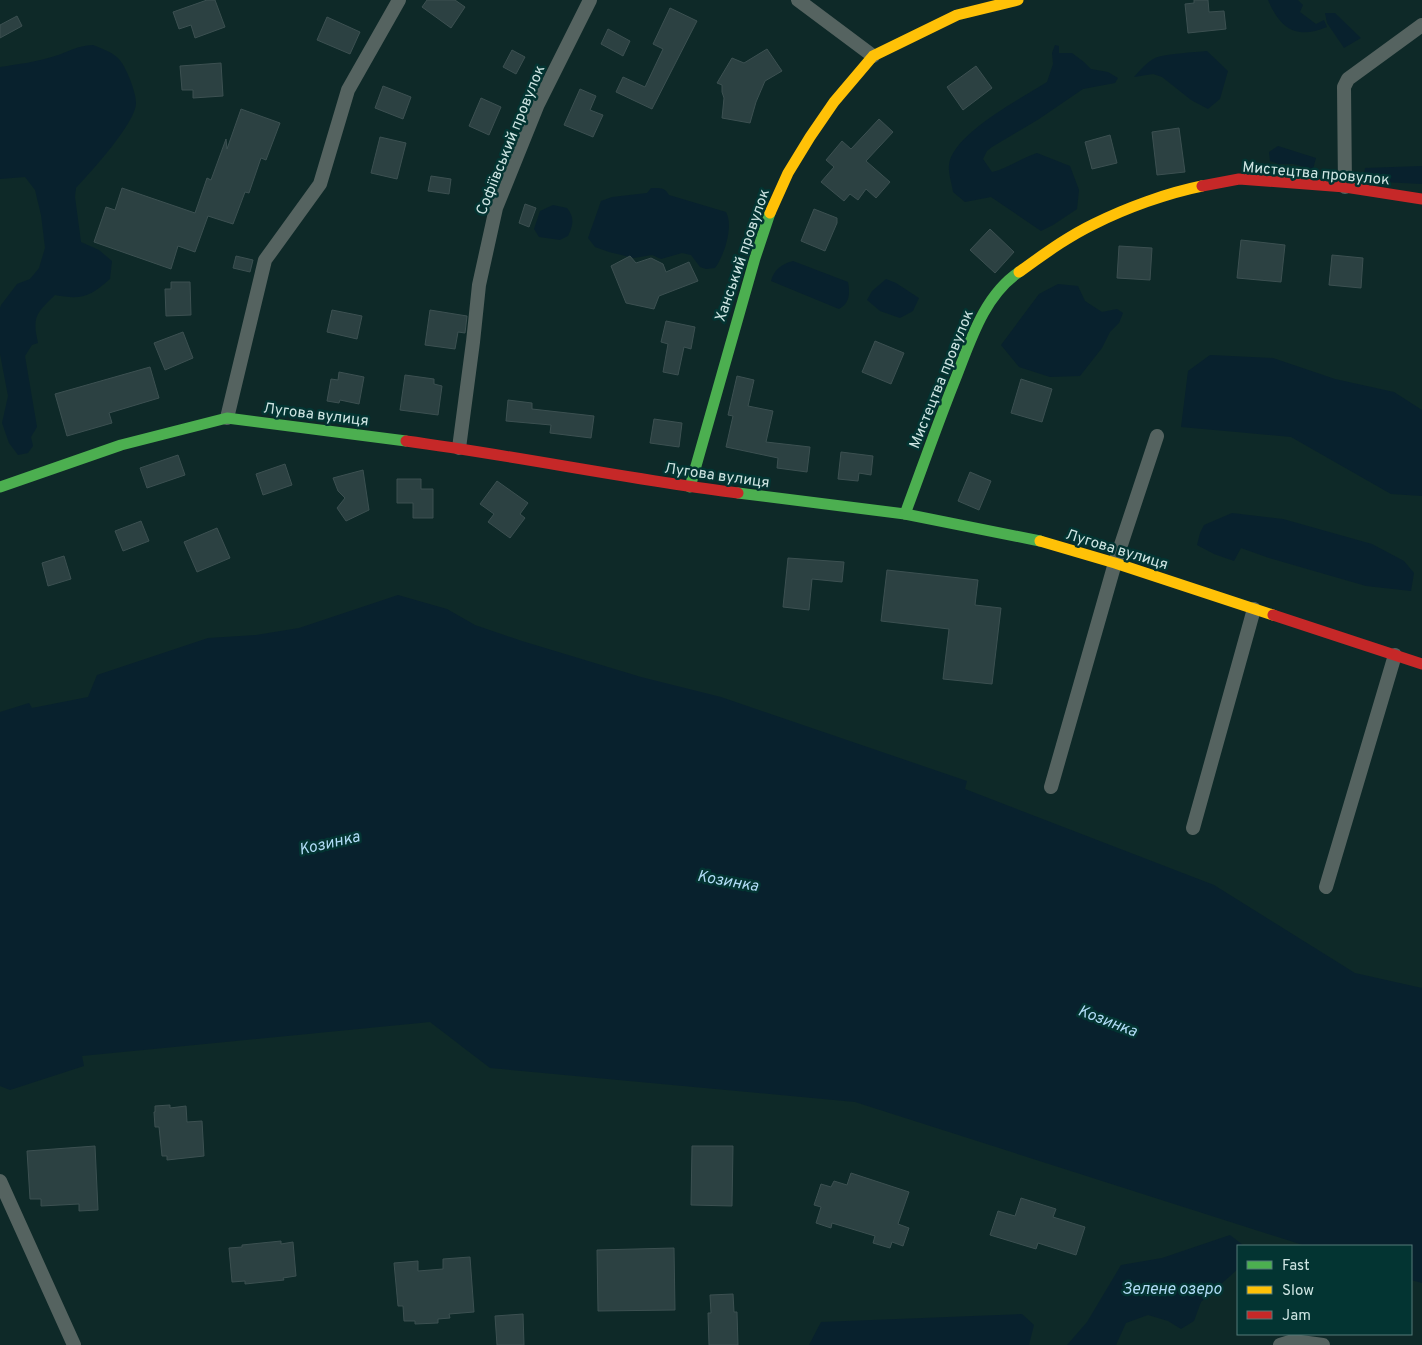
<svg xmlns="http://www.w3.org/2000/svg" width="1422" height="1345" font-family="Overpass,sans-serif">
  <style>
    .water { fill: #08212d }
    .building { fill: #2c4142; stroke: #3c5051 }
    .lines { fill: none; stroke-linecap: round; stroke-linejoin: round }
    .street { stroke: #556360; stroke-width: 14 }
    .fast { stroke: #4caf50; stroke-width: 11 }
    .slow { stroke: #ffc107; stroke-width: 11 }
    .jam { stroke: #c62828; stroke-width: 11 }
    .labels { text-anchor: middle; stroke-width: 5; stroke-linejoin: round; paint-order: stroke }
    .street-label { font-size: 15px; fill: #cee5e3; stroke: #033432 }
    .water-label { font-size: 16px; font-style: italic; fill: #b0dbf5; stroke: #033432 }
  </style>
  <rect width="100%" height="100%" fill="#0e2928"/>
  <g class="water">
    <path d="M1268 0H1298L1303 5 1300 12 1316 24 1324 20 1327 27C1296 40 1280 28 1268 0Z"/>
    <polygon points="1325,13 1335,13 1361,38 1344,48 1327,23"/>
    <path d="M93 45C115 54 120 55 129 77 132 84 136 96 136 103 136 123 90 173 76 188L75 197 81 242 99 250 112 261 110 279C90 297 81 300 55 295 36 314 32 316 38 343L32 345 25 356 37 427 31 437 33 446 28 453 18 455 9 443 2 423 8 396 0 354V308L1 305 17 284 30 279 39 268 45 248 41 215 35 190 25 177 0 179V67C19 64 37 62 55 56 71 51 76 46 93 45Z"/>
    <path d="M1055 45 1059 46V53H1072L1084 62 1091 69 1108 72 1118 78 1115 83 1083 89 1039 119 992 147 987 151 983 159 992 172C1007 169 1021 158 1037 153L1070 166 1079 190 1077 209 1053 225 1041 231 991 197 965 202 953 192C952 184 948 173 949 165 952 134 1022 98 1047 82L1053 64 1052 53Z"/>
    <path d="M1207 51 1228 71 1220 99 1208 109 1191 100 1162 77 1153 74 1134 77C1139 71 1147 62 1155 58 1164 54 1196 52 1207 51Z"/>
    <polygon points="1278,146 1316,158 1313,169 1293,164 1279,164 1270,161 1269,152"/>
    <polygon points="1422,166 1422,184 1363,181 1365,168"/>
    <path d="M651 188C659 188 665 187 669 195L726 212C734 226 724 256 715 268L706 269 700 267 691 255 682 253 661 259 652 255 634 258 609 252 595 247 588 238 601 201 612 197 647 193Z"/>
    <path d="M553 205 567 208C575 218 573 225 568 236L560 240 539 237 534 229 540 211Z"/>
    <path d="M793 261 848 282C850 293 850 303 839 309L771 281C774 269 782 264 793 261Z"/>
    <polygon points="886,279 896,283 919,298 913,311 900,318 880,311 867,300 872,291"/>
    <polygon points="1058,284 1078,286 1085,301 1102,312 1117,309 1123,313 1119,323 1110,332 1102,348 1080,376 1050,377 1019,367 1001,345 1039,294"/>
    <polygon points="1210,355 1273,358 1335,379 1394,392 1422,410 1422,496 1391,494 1291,437 1181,427 1188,371"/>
    <polygon points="1232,513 1283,519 1372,544 1404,561 1414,573 1411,591 1366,586 1269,558 1241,548 1234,561 1214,554 1197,545 1200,533 1204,525"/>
    <polygon points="398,595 447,609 475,625 522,641 641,677 721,697 967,781 965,789 1214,885 1355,973 1422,988 1422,1283 1411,1280 1411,1246 1306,1246 855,1102 490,1068 430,1022 82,1056 84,1066 10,1090 0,1086 0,712 29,703 32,708 88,697 97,675 208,638 256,635 299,628"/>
    <polygon points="1230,1235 1243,1245 1243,1246 1238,1246 1238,1269 1201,1302 1194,1321 1181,1329 1168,1321 1148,1315 1126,1323 1116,1345 1067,1345 1087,1322 1121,1265 1162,1258"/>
    <polygon points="1022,1314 1034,1325 1029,1345 809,1345 821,1322"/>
  </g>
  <g class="building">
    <polygon points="207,0 215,0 225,27 195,38 191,25 179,29 173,12"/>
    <polygon points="427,0 455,0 465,7 451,28 422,7"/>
    <polygon points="1194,0 1208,0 1209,12 1224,11 1226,29 1188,33 1185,4 1194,3"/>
    <polygon points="670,8 697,21 652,109 616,92 623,77 645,87 663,49 653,44"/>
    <polygon points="17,16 22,26 0,38 0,25"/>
    <polygon points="327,17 360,32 350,54 317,40"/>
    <polygon points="608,29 630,41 623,56 601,44"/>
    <polygon points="767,49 782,71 765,81 756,102 750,123 722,118 724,98 722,92 722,85 717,83 732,58 744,63"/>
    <polygon points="512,50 525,57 516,74 503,67"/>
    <polygon points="221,63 223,96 193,98 193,90 182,90 180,66"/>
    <polygon points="976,66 992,88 963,110 947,87"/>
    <polygon points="383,86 411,97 403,119 375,108"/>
    <polygon points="580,89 596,96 590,110 603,115 593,137 564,125"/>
    <polygon points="481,98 501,107 489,135 469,126"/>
    <polygon points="241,109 280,123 266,160 261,158 249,193 245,192 233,224 208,216 195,252 178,246 171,269 94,242 106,207 115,210 122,188 195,213 207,178 211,180 226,139 227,149"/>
    <polygon points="879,119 893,132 866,161 890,182 876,198 866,189 858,200 850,194 844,201 821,182 834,167 826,160 842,141 851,149"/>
    <polygon points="1179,128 1185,172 1157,175 1152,132"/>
    <polygon points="1110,135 1117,163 1092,169 1085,142"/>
    <polygon points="380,137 406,143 397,179 371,173"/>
    <polygon points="431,176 451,179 449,194 428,191"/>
    <polygon points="525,204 536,208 529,227 519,223"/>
    <polygon points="814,209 837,218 837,223 825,251 801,241"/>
    <polygon points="990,229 1014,252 995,273 970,250"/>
    <polygon points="1241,240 1285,245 1281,282 1237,278"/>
    <polygon points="1119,246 1152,248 1150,280 1117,278"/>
    <polygon points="1332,255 1363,258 1361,288 1329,285"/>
    <polygon points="236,256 253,260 250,272 233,268"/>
    <polygon points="630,256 636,263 651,258 663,264 666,272 689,262 698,281 659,296 654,309 626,303 611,266"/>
    <polygon points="171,282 190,282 191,315 166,316 165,289 171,289"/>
    <polygon points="332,310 362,316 357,339 327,332"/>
    <polygon points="430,310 467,316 465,333 458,332 455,349 425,345"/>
    <polygon points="666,321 695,327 691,349 684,347 678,375 663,372 668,344 661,342"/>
    <polygon points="183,332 193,358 165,370 154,343"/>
    <polygon points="875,341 904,353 891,384 862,372"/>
    <polygon points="150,367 159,398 109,413 112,423 67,436 55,394"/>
    <polygon points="339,372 364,377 359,404 340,400 339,403 327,401 331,379 338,380"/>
    <polygon points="405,375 434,379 434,384 442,386 438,415 400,410"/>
    <polygon points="737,376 754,380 748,406 773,411 766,442 810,447 807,472 777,468 778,458 726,447 733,416 728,415"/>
    <polygon points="1021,379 1052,389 1042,422 1011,413"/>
    <polygon points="508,400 532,403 532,409 594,416 591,438 550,433 551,425 506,421"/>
    <polygon points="654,419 682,423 679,447 650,443"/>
    <polygon points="841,452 873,456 871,475 859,473 858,481 838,479"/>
    <polygon points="178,455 185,475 147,488 140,468"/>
    <polygon points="285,464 292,485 263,495 256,474"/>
    <polygon points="363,470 369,510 346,521 337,508 345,498 338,491 333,478"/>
    <polygon points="970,472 991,481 979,510 958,501"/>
    <polygon points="397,479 421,479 421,489 433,489 433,518 413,518 413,503 397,503"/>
    <polygon points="497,481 528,503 520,514 525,518 510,538 488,522 494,514 480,504"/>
    <polygon points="141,521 149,541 123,551 115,531"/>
    <polygon points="217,528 230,558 197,572 184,542"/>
    <polygon points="64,556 71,579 48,586 42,563"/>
    <polygon points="788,558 844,562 842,582 812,579 809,610 783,607"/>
    <polygon points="887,570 978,580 975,605 1001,608 992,684 943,679 949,629 881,621"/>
    <polygon points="170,1105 170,1108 186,1106 187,1122 202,1121 204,1156 167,1160 167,1156 162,1156 159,1127 155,1127 154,1112 155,1112 155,1106"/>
    <polygon points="95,1146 98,1210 79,1211 79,1204 41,1206 41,1199 30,1199 27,1151"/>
    <polygon points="692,1146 733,1146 732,1206 691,1205"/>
    <polygon points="851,1173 909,1192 898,1224 909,1228 903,1246 892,1242 890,1248 873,1243 875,1236 832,1223 831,1228 816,1223 821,1207 814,1205 821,1184 831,1187 834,1181 847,1185"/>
    <polygon points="1021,1198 1056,1209 1053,1217 1085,1227 1076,1255 1038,1243 1036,1249 990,1235 998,1211 1015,1216"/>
    <polygon points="281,1241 281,1244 293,1242 296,1276 283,1278 284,1280 245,1284 245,1281 232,1282 229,1248 242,1247 242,1245"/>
    <polygon points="674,1248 675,1310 598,1311 597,1250"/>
    <polygon points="470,1257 474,1312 449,1314 450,1318 438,1319 438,1323 415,1324 415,1321 404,1321 403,1306 398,1306 394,1263 418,1261 418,1271 443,1269 443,1259"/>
    <polygon points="733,1294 734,1312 737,1312 738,1345 709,1345 708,1313 711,1313 710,1295"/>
    <polygon points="523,1314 524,1345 497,1345 495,1316"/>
  </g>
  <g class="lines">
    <g class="street">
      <polyline points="798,0 873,56"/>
      <polyline points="1345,187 1344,87 1348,79 1422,25"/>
      <polyline points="227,418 265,260 320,184 348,90 399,0"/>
      <polyline points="459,448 473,342 479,285 496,208 538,104 590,0"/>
      <polyline points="1051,787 1115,563 1157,436"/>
      <polyline points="1193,828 1254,609"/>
      <polyline points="1326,887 1395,655"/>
      <polyline points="0,1181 74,1345"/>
      <polyline points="1280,1345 1293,1341 1323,1345"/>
    </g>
    <g class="fast">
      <polyline points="0,487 121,445 227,418 406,441"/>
      <polyline points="690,487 755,258 770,213"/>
      <polyline points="738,493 905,514 1040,541"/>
      <path d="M905 514C921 471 936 428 953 385 969 346 982 297 1019 272"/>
    </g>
    <g class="slow">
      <polyline points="770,213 788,173 810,137 834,102 873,56 957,15 1018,0"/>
      <path d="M1019 272C1043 255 1067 237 1094 224 1126 208 1167 193 1202 186"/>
      <polyline points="1040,541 1115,563 1273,615"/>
    </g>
    <g class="jam">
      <polyline points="1202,186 1239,179 1345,187 1422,199"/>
      <path d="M406 441C517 456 627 479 738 493"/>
      <polyline points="1273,615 1422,664"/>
    </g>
  </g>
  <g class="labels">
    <g class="street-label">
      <text transform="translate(510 140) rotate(-68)" y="5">Софіївський провулок</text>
      <text transform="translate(1316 173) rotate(5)" y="5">Мистецтва провулок</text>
      <text transform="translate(742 255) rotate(-71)" y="5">Ханський провулок</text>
      <text transform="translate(941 379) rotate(-68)" y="5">Мистецтва провулок</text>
      <text transform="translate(316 414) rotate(7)" y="5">Лугова вулиця</text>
      <text transform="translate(717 475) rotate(8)" y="5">Лугова вулиця</text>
      <text transform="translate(1117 549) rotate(17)" y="5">Лугова вулиця</text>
    </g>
    <g class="water-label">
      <text transform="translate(329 842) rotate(-13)" y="6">Козинка</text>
      <text transform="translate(728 880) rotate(10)" y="6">Козинка</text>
      <text transform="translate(1108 1020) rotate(21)" y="6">Козинка</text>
      <text x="1172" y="1294">Зелене озеро</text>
    </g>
  </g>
  <rect x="1237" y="1245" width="175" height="90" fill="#033432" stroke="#547b79"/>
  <rect x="1247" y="1261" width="25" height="8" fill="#4caf50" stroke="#547b79"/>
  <text x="1282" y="1270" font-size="15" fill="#cee5e3">Fast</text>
  <rect x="1247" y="1286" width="25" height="8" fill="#ffc107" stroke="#547b79"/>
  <text x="1282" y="1295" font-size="15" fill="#cee5e3">Slow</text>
  <rect x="1247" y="1311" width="25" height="8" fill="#c62828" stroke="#547b79"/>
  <text x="1282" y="1320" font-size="15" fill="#cee5e3">Jam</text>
</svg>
